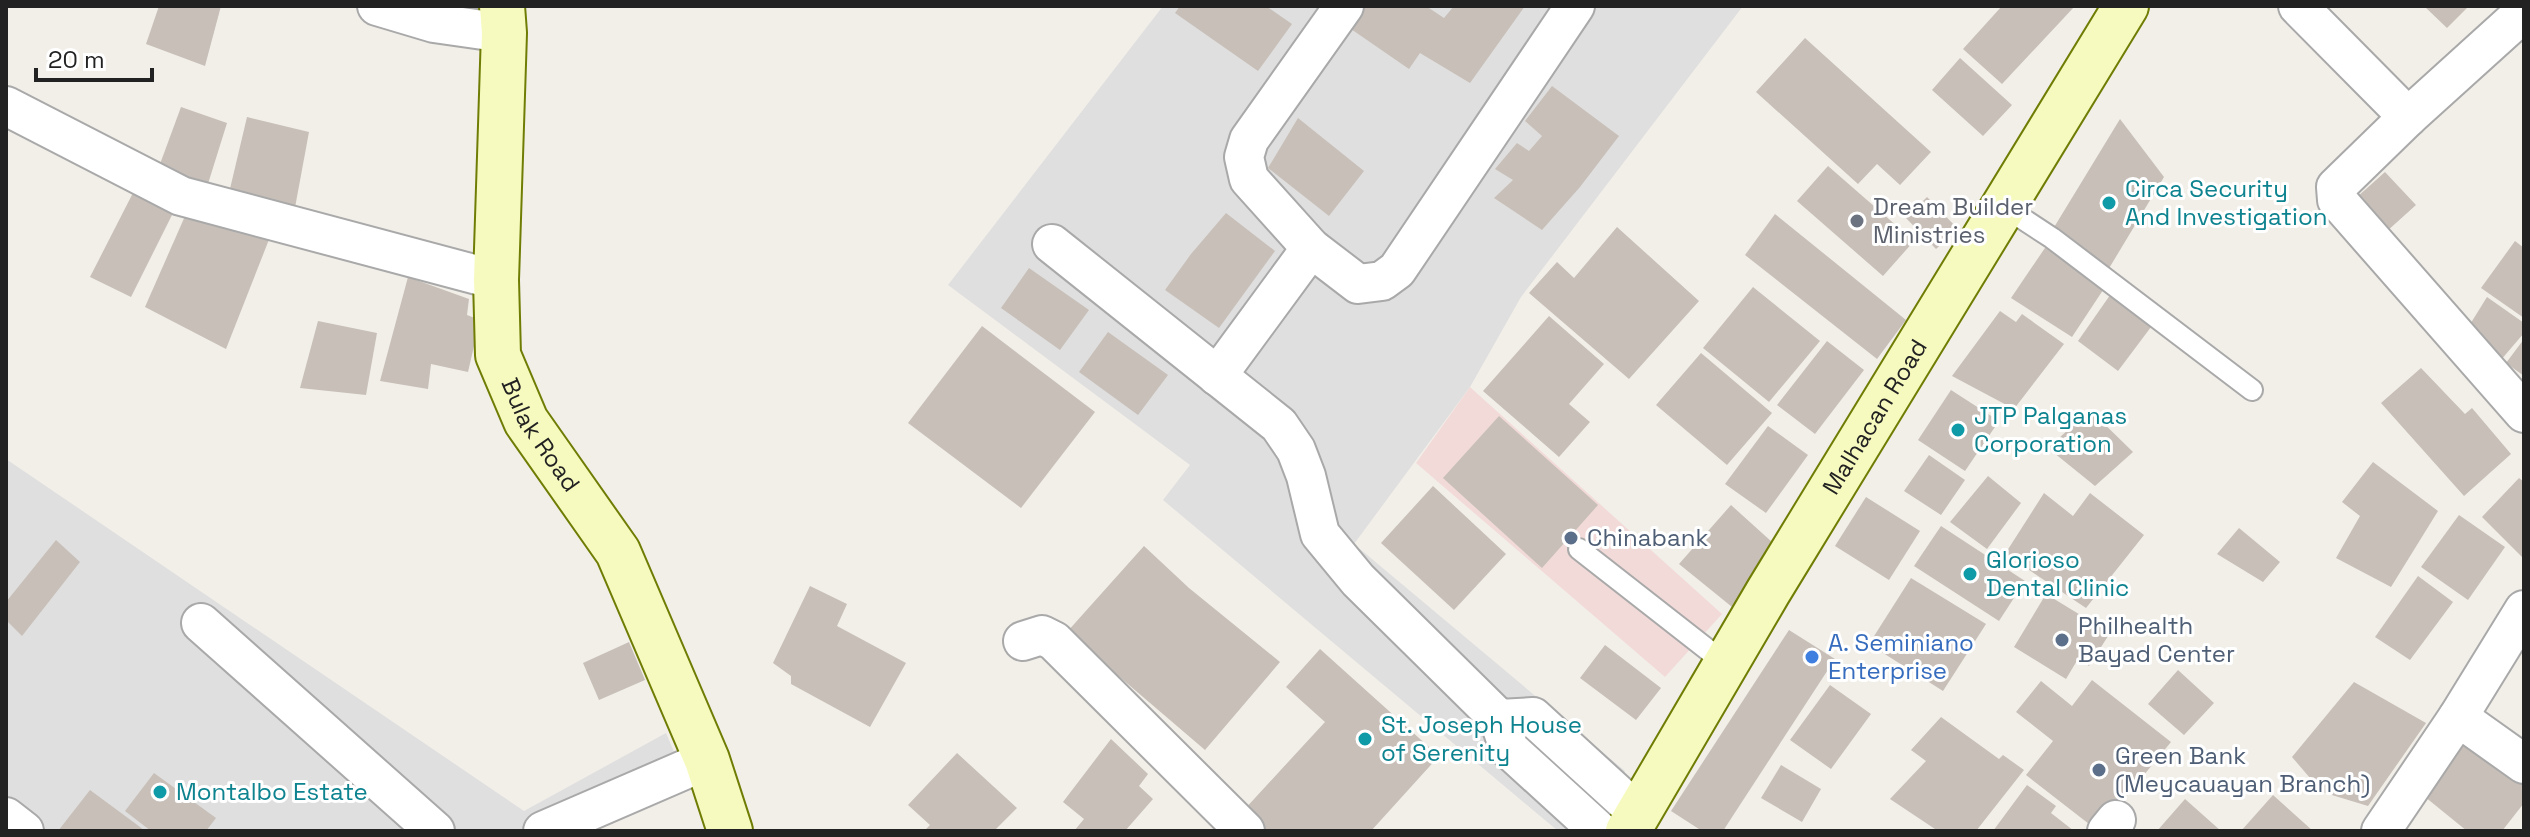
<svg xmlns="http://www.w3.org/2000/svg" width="2530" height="837" font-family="'Space Grotesk',sans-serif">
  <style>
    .residential { fill: #e0dfdf }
    .commercial { fill: #f2dad9 }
    .building { fill: #c7bfb8 }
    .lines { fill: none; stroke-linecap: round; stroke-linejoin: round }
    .lane-casing { stroke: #a9a9a9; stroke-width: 24 }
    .street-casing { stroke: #a9a9a9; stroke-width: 42 }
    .secondary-casing { stroke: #707d05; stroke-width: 48 }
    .lane { stroke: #fff; stroke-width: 20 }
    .street { stroke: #fff; stroke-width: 38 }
    .secondary { stroke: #f7fabf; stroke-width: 44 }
    .culture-dot { fill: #0f9aa8; stroke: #fff; stroke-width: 3 }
    .worship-dot { fill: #6b7280; stroke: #fff; stroke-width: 3 }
    .service-dot { fill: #5c6f8a; stroke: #fff; stroke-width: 3 }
    .shop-dot { fill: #3f7fe0; stroke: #fff; stroke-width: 3 }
    .labels { text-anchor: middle; stroke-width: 6; stroke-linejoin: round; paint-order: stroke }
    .culture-label { font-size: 24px; fill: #0d838f; stroke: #fff; text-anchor: start }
    .worship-label { font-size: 24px; fill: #5b616d; stroke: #fff; text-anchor: start }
    .street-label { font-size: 24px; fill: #222; stroke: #fff }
    .service-label { font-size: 24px; fill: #4e5e75; stroke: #fff; text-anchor: start }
    .shop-label { font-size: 24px; fill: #366cbe; stroke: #fff; text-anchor: start }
  </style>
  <rect width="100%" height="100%" fill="#f2efe9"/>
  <g class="residential">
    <polygon points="1163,6 1743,6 1521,297 1470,387 1354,544 1625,771 1593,831 1558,831 1163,500 1190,465 948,285"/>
    <polygon points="6,459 524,811 666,733 690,789 585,831 6,831"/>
  </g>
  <polygon class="commercial" points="1470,387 1722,614 1665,677 1416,463"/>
  <g class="building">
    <polygon points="159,6 221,6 205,66 146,44"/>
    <polygon points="1180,6 1266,6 1292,24 1258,71 1175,13"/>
    <polygon points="1366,6 1426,6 1444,18 1454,6 1525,6 1470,83 1420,53 1409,69 1351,29"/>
    <polygon points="2002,6 2075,6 2002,84 1963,49"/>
    <polygon points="2424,6 2469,6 2447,28"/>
    <polygon points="1805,38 1931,152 1900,185 1877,164 1858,184 1756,92"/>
    <polygon points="1960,58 2012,105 1983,136 1932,90"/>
    <polygon points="1552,86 1619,136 1580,187 1542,230 1494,198 1513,180 1495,169 1517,143 1529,151 1542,136 1525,121"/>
    <polygon points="181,107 227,123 207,187 160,164"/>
    <polygon points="247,117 309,132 294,213 229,193"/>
    <polygon points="1298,118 1364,171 1329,216 1268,168"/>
    <polygon points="2120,119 2164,177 2108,270 2053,229"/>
    <polygon points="1828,166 1914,241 1883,276 1797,201"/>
    <polygon points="2385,172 2416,205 2386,232 2356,198"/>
    <polygon points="136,187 176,207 131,297 90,277"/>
    <polygon points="1927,197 1958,229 1936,249 1906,218"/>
    <polygon points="189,207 270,237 226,349 145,307"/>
    <polygon points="1226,213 1275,251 1219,328 1165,290 1191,254"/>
    <polygon points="1775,214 1906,320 1877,359 1745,255"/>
    <polygon points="1617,227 1699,301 1629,379 1529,293 1557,262 1574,278"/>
    <polygon points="2515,241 2524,248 2524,318 2481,288"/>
    <polygon points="2049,242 2109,281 2072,337 2011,298"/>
    <polygon points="1029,268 1089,310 1060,350 1001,308"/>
    <polygon points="408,277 469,299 467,315 480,320 468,372 431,364 428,389 380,381"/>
    <polygon points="1753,287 1820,341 1769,402 1703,348"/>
    <polygon points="2115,288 2157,319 2118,371 2078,341"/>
    <polygon points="2487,297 2524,323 2524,333 2500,361 2469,326"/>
    <polygon points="2000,311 2016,322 2022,314 2064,344 2014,409 1952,376"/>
    <polygon points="1549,316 1604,364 1569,404 1590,422 1559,457 1483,391"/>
    <polygon points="318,321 377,333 366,395 300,388"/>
    <polygon points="982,326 1095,412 1021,508 908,423"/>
    <polygon points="1108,332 1168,375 1138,415 1079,372"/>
    <polygon points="2524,339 2524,376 2506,363"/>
    <polygon points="1827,341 1864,370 1815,434 1777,405"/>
    <polygon points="1701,353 1772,413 1727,465 1656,405"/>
    <polygon points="2421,368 2465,414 2472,408 2511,454 2464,496 2381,403"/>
    <polygon points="1951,390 1999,421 1965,471 1918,440"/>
    <polygon points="2090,410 2133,452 2095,486 2048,448"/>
    <polygon points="1499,416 1598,505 1542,568 1443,478"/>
    <polygon points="1768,426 1808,455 1766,513 1725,484"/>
    <polygon points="1929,455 1965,480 1941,515 1904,491"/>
    <polygon points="2373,462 2438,511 2391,587 2336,558 2360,516 2342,502"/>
    <polygon points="1988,476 2021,503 1987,549 1950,522"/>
    <polygon points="2519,478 2524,482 2524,559 2482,517"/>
    <polygon points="1433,486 1506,554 1454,610 1381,543"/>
    <polygon points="2044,493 2073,516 2090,493 2144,535 2086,608 2005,554"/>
    <polygon points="1866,497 1920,531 1889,580 1835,546"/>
    <polygon points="1731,505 1782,551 1737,611 1679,564"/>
    <polygon points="2459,515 2505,547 2468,600 2421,567"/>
    <polygon points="1941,526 2025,581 1999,621 1914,566"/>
    <polygon points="2239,528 2280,562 2263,582 2217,554"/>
    <polygon points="56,540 80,562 22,636 6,620 6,602"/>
    <polygon points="1144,546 1189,588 1280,662 1205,750 1067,632"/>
    <polygon points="2418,576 2453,602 2410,660 2375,637"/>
    <polygon points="1911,578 1986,624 1943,691 1869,644"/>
    <polygon points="810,586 847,604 837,626 906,663 870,727 791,684 791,676 773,663"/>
    <polygon points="2046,594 2110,633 2089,666 2078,659 2066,679 2014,647"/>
    <polygon points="1789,630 1835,659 1723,831 1702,831 1671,811"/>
    <polygon points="629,642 645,680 599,700 583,663"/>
    <polygon points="1605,645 1661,688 1636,720 1580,678"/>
    <polygon points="1320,649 1439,756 1371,831 1265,831 1243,811 1325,722 1286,687"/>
    <polygon points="2178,670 2214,703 2184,735 2148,704"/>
    <polygon points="2092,680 2171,742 2098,831 2026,775 2053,741 2016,712 2041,681 2072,706"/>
    <polygon points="2354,682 2426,723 2368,806 2322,792 2292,757"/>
    <polygon points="1830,685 1871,714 1831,769 1790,740"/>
    <polygon points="1941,717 1999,759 2003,755 2024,770 1976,831 1938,831 1890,799 1926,761 1911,750"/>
    <polygon points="2465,730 2524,773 2524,803 2502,831 2467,831 2419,792"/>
    <polygon points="1111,739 1148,774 1139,786 1153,799 1125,831 1074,831 1084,819 1063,802"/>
    <polygon points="957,753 1017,808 994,831 924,831 930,825 908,805"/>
    <polygon points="1781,765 1821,789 1802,822 1761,798"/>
    <polygon points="154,773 216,818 206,831 151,831 125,811"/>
    <polygon points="2027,785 2056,806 2051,813 2074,831 1993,831"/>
    <polygon points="90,790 136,824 145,831 58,831"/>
    <polygon points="2273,795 2313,831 2241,831"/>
    <polygon points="2185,799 2221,831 2157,831"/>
  </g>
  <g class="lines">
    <defs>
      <g id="lane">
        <polyline points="2003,206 2052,238 2252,390"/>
        <polyline points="1579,549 1726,664"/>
      </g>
      <g id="street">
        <polyline points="377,6 434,23 504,33"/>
        <polyline points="1344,6 1249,140 1244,157 1249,179 1311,248 1358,284 1382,281 1397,270 1575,6"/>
        <polyline points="2298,6 2408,117"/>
        <polyline points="2524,12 2408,117 2336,187 2337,200 2524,413"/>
        <polyline points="6,106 181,196 496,280"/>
        <polyline points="1052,244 1279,425 1296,450 1306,476 1320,534 1358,580 1499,719 1509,749 1599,831"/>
        <polyline points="1217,376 1311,248"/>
        <polyline points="201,623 435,831"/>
        <polyline points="1023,641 1042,635 1054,641 1245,831"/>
        <polyline points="2458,717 2524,764"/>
        <polyline points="1499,719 1533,717 1638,813"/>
        <polyline points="6,817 24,831"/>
        <polyline points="543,831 707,760"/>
        <polyline points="2107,831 2116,820"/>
        <polyline points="2381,831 2458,717 2524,610"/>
      </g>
      <g id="secondary">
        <path id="s1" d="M502 6 504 33 496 280 498 355 526 421 618 552 707 760 730 831"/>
        <path id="s2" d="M1628 831 1768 592 2126 6"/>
      </g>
    </defs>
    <use href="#lane" class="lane-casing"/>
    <use href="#street" class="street-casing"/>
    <use href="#secondary" class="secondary-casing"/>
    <use href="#lane" class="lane"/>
    <use href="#street" class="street"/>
    <use href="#secondary" class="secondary"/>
  </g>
  <g class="culture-dot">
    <circle cx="2109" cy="203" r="8"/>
    <circle cx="1958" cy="430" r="8"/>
    <circle cx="1970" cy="574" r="8"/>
    <circle cx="1365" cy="739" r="8"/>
    <circle cx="160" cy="792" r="8"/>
  </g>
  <circle class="worship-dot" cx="1857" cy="221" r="8"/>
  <g class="service-dot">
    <circle cx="1571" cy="538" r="8"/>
    <circle cx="2062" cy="640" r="8"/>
    <circle cx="2099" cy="770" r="8"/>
  </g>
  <circle class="shop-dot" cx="1812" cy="657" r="8"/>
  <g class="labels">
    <g class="culture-label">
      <text x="2125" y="197">Circa Security<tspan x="2125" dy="28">And Investigation</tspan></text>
      <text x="1974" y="424">JTP Palganas<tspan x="1974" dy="28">Corporation</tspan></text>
      <text x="1986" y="568">Glorioso<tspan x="1986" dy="28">Dental Clinic</tspan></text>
      <text x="1381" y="733">St. Joseph House<tspan x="1381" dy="28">of Serenity</tspan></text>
      <text x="176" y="800">Montalbo Estate</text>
    </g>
    <g class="worship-label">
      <text x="1873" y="215">Dream Builder<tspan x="1873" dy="28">Ministries</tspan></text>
    </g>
    <g class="street-label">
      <text dy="8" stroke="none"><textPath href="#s2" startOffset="482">Malhacan Road</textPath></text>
      <text dy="8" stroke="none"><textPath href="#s1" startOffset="440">Bulak Road</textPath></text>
    </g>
    <g class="service-label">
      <text x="1587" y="546">Chinabank</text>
      <text x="2078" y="634">Philhealth<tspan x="2078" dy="28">Bayad Center</tspan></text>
      <text x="2115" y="764">Green Bank<tspan x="2115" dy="28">(Meycauayan Branch)</tspan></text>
    </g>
    <g class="shop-label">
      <text x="1828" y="651">A. Seminiano<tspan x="1828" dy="28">Enterprise</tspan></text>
    </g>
  </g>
  <rect width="2530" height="837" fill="none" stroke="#222222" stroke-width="16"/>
  <path d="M36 68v12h116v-12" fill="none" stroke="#222222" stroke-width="4"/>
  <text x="48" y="68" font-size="24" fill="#222222" stroke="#ffffff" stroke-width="6" paint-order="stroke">20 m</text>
</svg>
